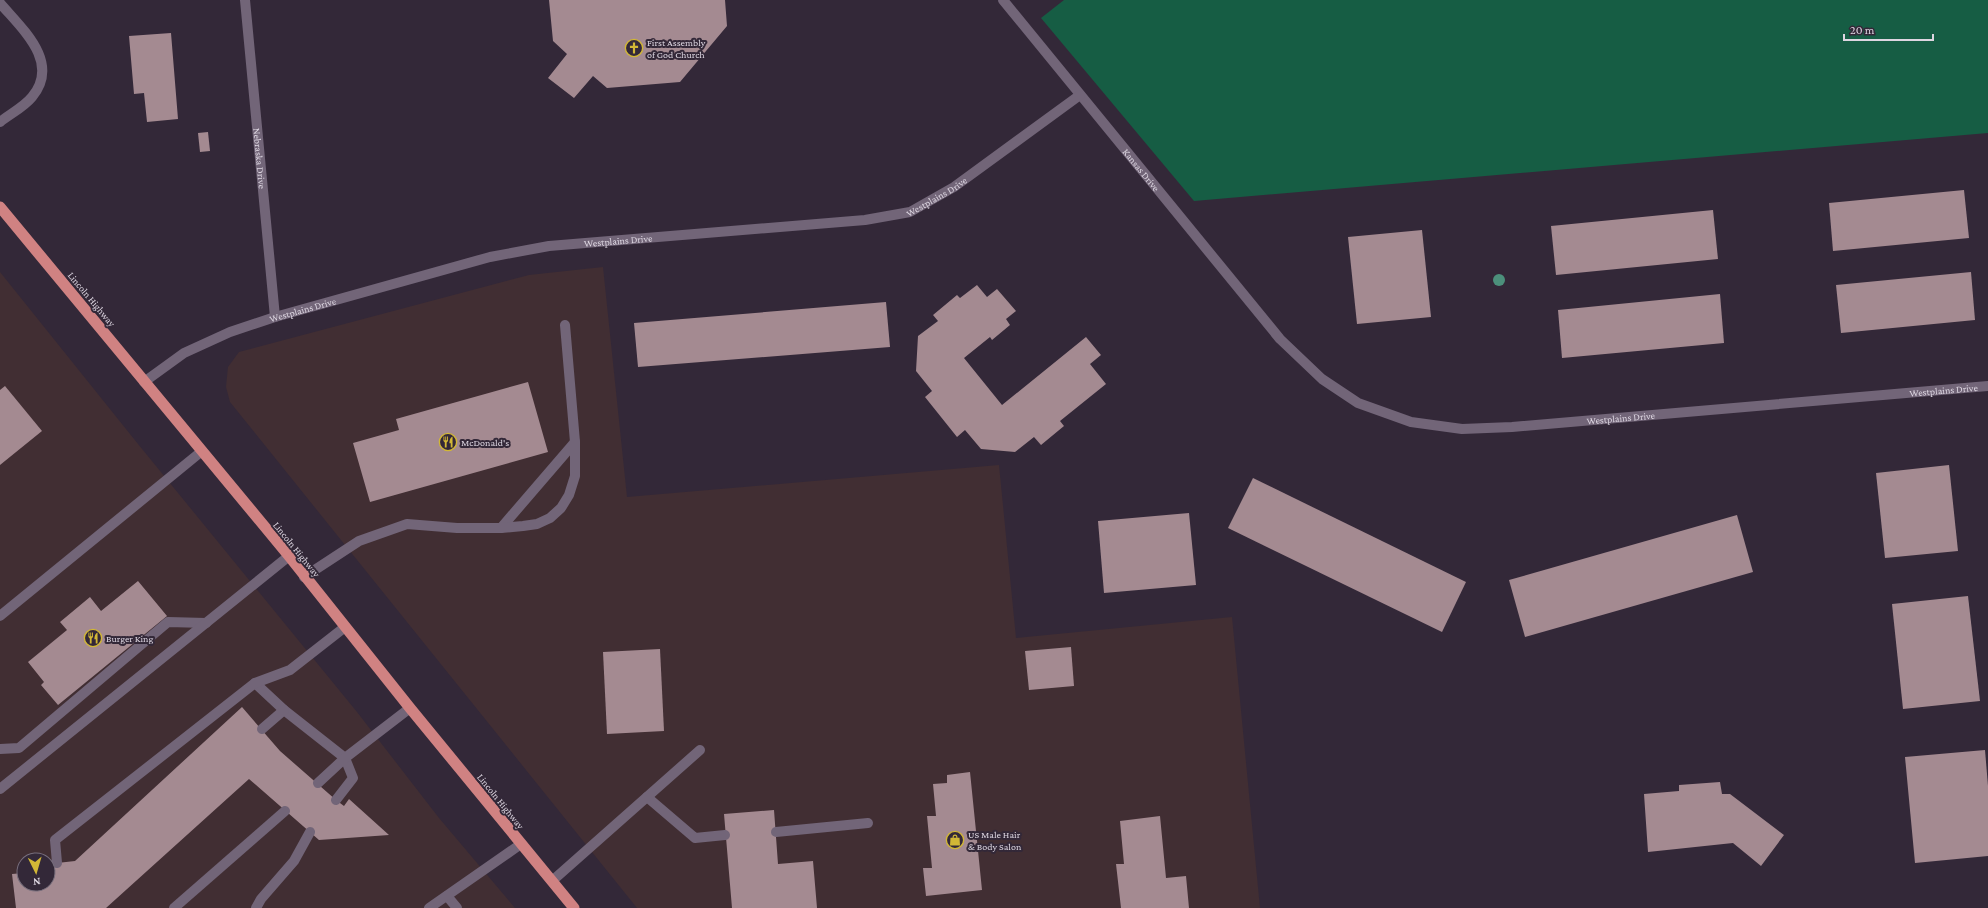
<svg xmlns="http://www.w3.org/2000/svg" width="1988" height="908" font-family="'Crimson Pro',serif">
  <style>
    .commercial { fill: #412e33; fill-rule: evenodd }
    .green { fill: #165d44 }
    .building { fill: #a48a91 }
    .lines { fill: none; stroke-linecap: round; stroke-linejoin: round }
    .service { stroke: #726578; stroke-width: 10 }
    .minor { stroke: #726578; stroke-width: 10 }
    .trunk { stroke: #d08282; stroke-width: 11 }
    .tree { fill: #4c907b }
    .labels { text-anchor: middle; stroke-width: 4; stroke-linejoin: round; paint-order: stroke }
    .poi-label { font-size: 10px; fill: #ddd6e1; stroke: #332838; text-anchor: start }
    .street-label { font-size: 10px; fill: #ddd6e1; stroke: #332838 }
  </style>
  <rect width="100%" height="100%" fill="#332838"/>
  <g class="commercial">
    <polygon points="603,267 627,497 999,465 1016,638 1232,617 1260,908 637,908 230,402 226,387 228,367 239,352 529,275"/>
    <path d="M0 272 138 444 357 712 439 818 515 908H0ZM24 860H48V884H24Z"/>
  </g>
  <polygon class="green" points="1064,0 1988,0 1988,133 1194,201 1041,18"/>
  <g class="building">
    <polygon points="549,0 725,0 727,26 680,82 607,88 593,76 574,98 548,78 567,54 553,41"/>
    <polygon points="171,33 178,119 147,122 144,93 134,94 129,36"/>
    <polygon points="208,132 210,151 200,152 198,133"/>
    <polygon points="1964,190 1969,238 1833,251 1829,203"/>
    <polygon points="1713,210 1718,259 1556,275 1551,226"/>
    <polygon points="1422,230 1431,317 1357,324 1348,237"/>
    <polygon points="1971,272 1975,320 1841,333 1836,285"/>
    <polygon points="977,285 987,297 997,289 1016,311 1006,319 1010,325 992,340 990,337 964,358 1002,405 1086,337 1101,355 1090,364 1106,384 1060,421 1064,426 1041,445 1034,437 1015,452 981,449 965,430 957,437 925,397 932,391 916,371 918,336 938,321 933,315 957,295 960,298"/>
    <polygon points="1720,294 1724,343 1562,358 1558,310"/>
    <polygon points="886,302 890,347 638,367 634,323"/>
    <polygon points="528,382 548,452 370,502 353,443 399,430 396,419"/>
    <polygon points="5,386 42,431 0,465 0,390"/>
    <polygon points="1949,465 1958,551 1885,558 1876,473"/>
    <polygon points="1253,478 1466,582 1442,632 1228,528"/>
    <polygon points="1189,513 1196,585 1104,593 1098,521"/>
    <polygon points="1737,515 1753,572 1525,637 1509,580"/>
    <polygon points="138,581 167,616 58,705 41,685 44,682 28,662 67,630 60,622 90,597 101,611"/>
    <polygon points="1968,596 1980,701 1903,709 1892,604"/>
    <polygon points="1071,647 1074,686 1029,690 1025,651"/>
    <polygon points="660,649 664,731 607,734 603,652"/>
    <polygon points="242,707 280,751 336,800 344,806 349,799 389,835 319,840 249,779 106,908 16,908 12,874 24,873 24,884 48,884 48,864 75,861"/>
    <polygon points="1985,750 1988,786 1988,856 1915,863 1905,757"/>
    <polygon points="970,772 982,890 926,896 923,868 932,868 927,816 936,816 933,784 947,783 947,775"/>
    <polygon points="1720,782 1722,794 1730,794 1784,835 1761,866 1733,843 1648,852 1644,794 1679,791 1679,785"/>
    <polygon points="774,810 778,864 813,861 817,908 732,908 724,814"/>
    <polygon points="1160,816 1166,878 1186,876 1189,908 1121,908 1116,864 1124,864 1120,821"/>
  </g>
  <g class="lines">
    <g class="service">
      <polyline points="501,528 575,442"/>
      <polyline points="304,577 359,541 407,524 457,528 501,528 523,526 537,524 550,518 561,508 569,495 575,476 575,442 565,325"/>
      <polyline points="0,616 202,451"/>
      <polyline points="255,683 284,710 345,758 353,778 336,800"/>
      <polyline points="262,729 284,710"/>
      <polyline points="0,749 19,748 168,622 206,623"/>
      <polyline points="318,783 345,758 410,708"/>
      <polyline points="0,789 289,556"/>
      <polyline points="647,797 695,838 725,835"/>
      <polyline points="776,832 868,823"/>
      <polyline points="57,863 55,840 255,683 290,670 345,627"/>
      <polyline points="552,881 700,750"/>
      <polyline points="447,896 457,908"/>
      <polyline points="174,908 285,811"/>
      <polyline points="256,908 261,899 294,861 310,832"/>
      <polyline points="429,908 521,844"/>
    </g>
    <g class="minor">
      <path id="s1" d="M245 0 275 317"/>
      <path id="s2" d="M1003 0 1280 339 1322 379 1358 403 1411 422 1462 429 1512 427 1988 386"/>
      <path d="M0 3C22 29 61 62 32 97 24 107 10 114 0 122"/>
      <path id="s3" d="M144 382 184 353 230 332 275 317 490 257 549 246 865 220 910 212 954 187 1080 95"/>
    </g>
    <polyline class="trunk" points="0,207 289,556 410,708 574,908"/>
  </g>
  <circle class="tree" cx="1499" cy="280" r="6"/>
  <defs>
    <symbol id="church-ring" viewBox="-11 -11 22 22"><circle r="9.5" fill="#332838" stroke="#d2b736" stroke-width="1.5"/><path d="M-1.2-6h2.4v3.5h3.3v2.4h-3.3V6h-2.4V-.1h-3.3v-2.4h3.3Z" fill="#d2b736"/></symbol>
    <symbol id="restaurant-ring" viewBox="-11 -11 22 22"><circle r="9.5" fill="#332838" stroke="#d2b736" stroke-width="1.5"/><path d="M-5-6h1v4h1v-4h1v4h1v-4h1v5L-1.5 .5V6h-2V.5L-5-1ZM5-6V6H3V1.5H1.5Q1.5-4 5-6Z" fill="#d2b736"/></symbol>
    <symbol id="shop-ring" viewBox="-11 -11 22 22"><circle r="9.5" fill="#332838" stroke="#d2b736" stroke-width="1.5"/><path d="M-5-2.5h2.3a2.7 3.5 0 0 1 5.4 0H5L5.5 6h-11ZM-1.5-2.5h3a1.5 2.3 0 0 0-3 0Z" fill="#d2b736"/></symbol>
  </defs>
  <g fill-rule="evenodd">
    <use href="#church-ring" x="624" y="38" width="20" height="20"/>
    <use href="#restaurant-ring" x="438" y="432" width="20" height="20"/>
    <use href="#restaurant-ring" x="83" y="628" width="20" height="20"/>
    <use href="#shop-ring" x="945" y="830" width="20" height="20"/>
  </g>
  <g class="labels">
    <g class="poi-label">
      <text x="647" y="46">First Assembly<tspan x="647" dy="12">of God Church</tspan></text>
      <text x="461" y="446">McDonald's</text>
      <text x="106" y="642">Burger King</text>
      <text x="968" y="838">US Male Hair<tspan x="968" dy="12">&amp; Body Salon</tspan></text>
    </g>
    <g class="street-label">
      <text dy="4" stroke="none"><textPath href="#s1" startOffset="159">Nebraska Drive</textPath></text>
      <text dy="4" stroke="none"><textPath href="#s2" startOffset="219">Kansas Drive</textPath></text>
      <text dy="4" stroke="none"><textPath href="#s3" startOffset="824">Westplains Drive</textPath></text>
      <text dy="4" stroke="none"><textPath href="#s3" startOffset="500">Westplains Drive</textPath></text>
      <text transform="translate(92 299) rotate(50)" y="4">Lincoln Highway</text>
      <text dy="4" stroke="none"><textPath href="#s3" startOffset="176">Westplains Drive</textPath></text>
      <text dy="4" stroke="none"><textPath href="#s2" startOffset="1130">Westplains Drive</textPath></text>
      <text dy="4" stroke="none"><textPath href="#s2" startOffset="806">Westplains Drive</textPath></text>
      <text transform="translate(297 549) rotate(51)" y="4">Lincoln Highway</text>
      <text transform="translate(501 801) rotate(51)" y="4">Lincoln Highway</text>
    </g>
  </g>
  <g transform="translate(36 872) rotate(175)"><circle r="19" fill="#332838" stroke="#776e7c"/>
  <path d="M0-3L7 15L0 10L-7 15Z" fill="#d2b736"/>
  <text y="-6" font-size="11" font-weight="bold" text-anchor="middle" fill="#ddd6e1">N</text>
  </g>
  <path d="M1844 34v6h89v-6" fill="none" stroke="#ddd6e1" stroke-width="2"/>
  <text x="1850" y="34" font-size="12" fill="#ddd6e1" stroke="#332838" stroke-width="3" paint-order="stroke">20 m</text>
</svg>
